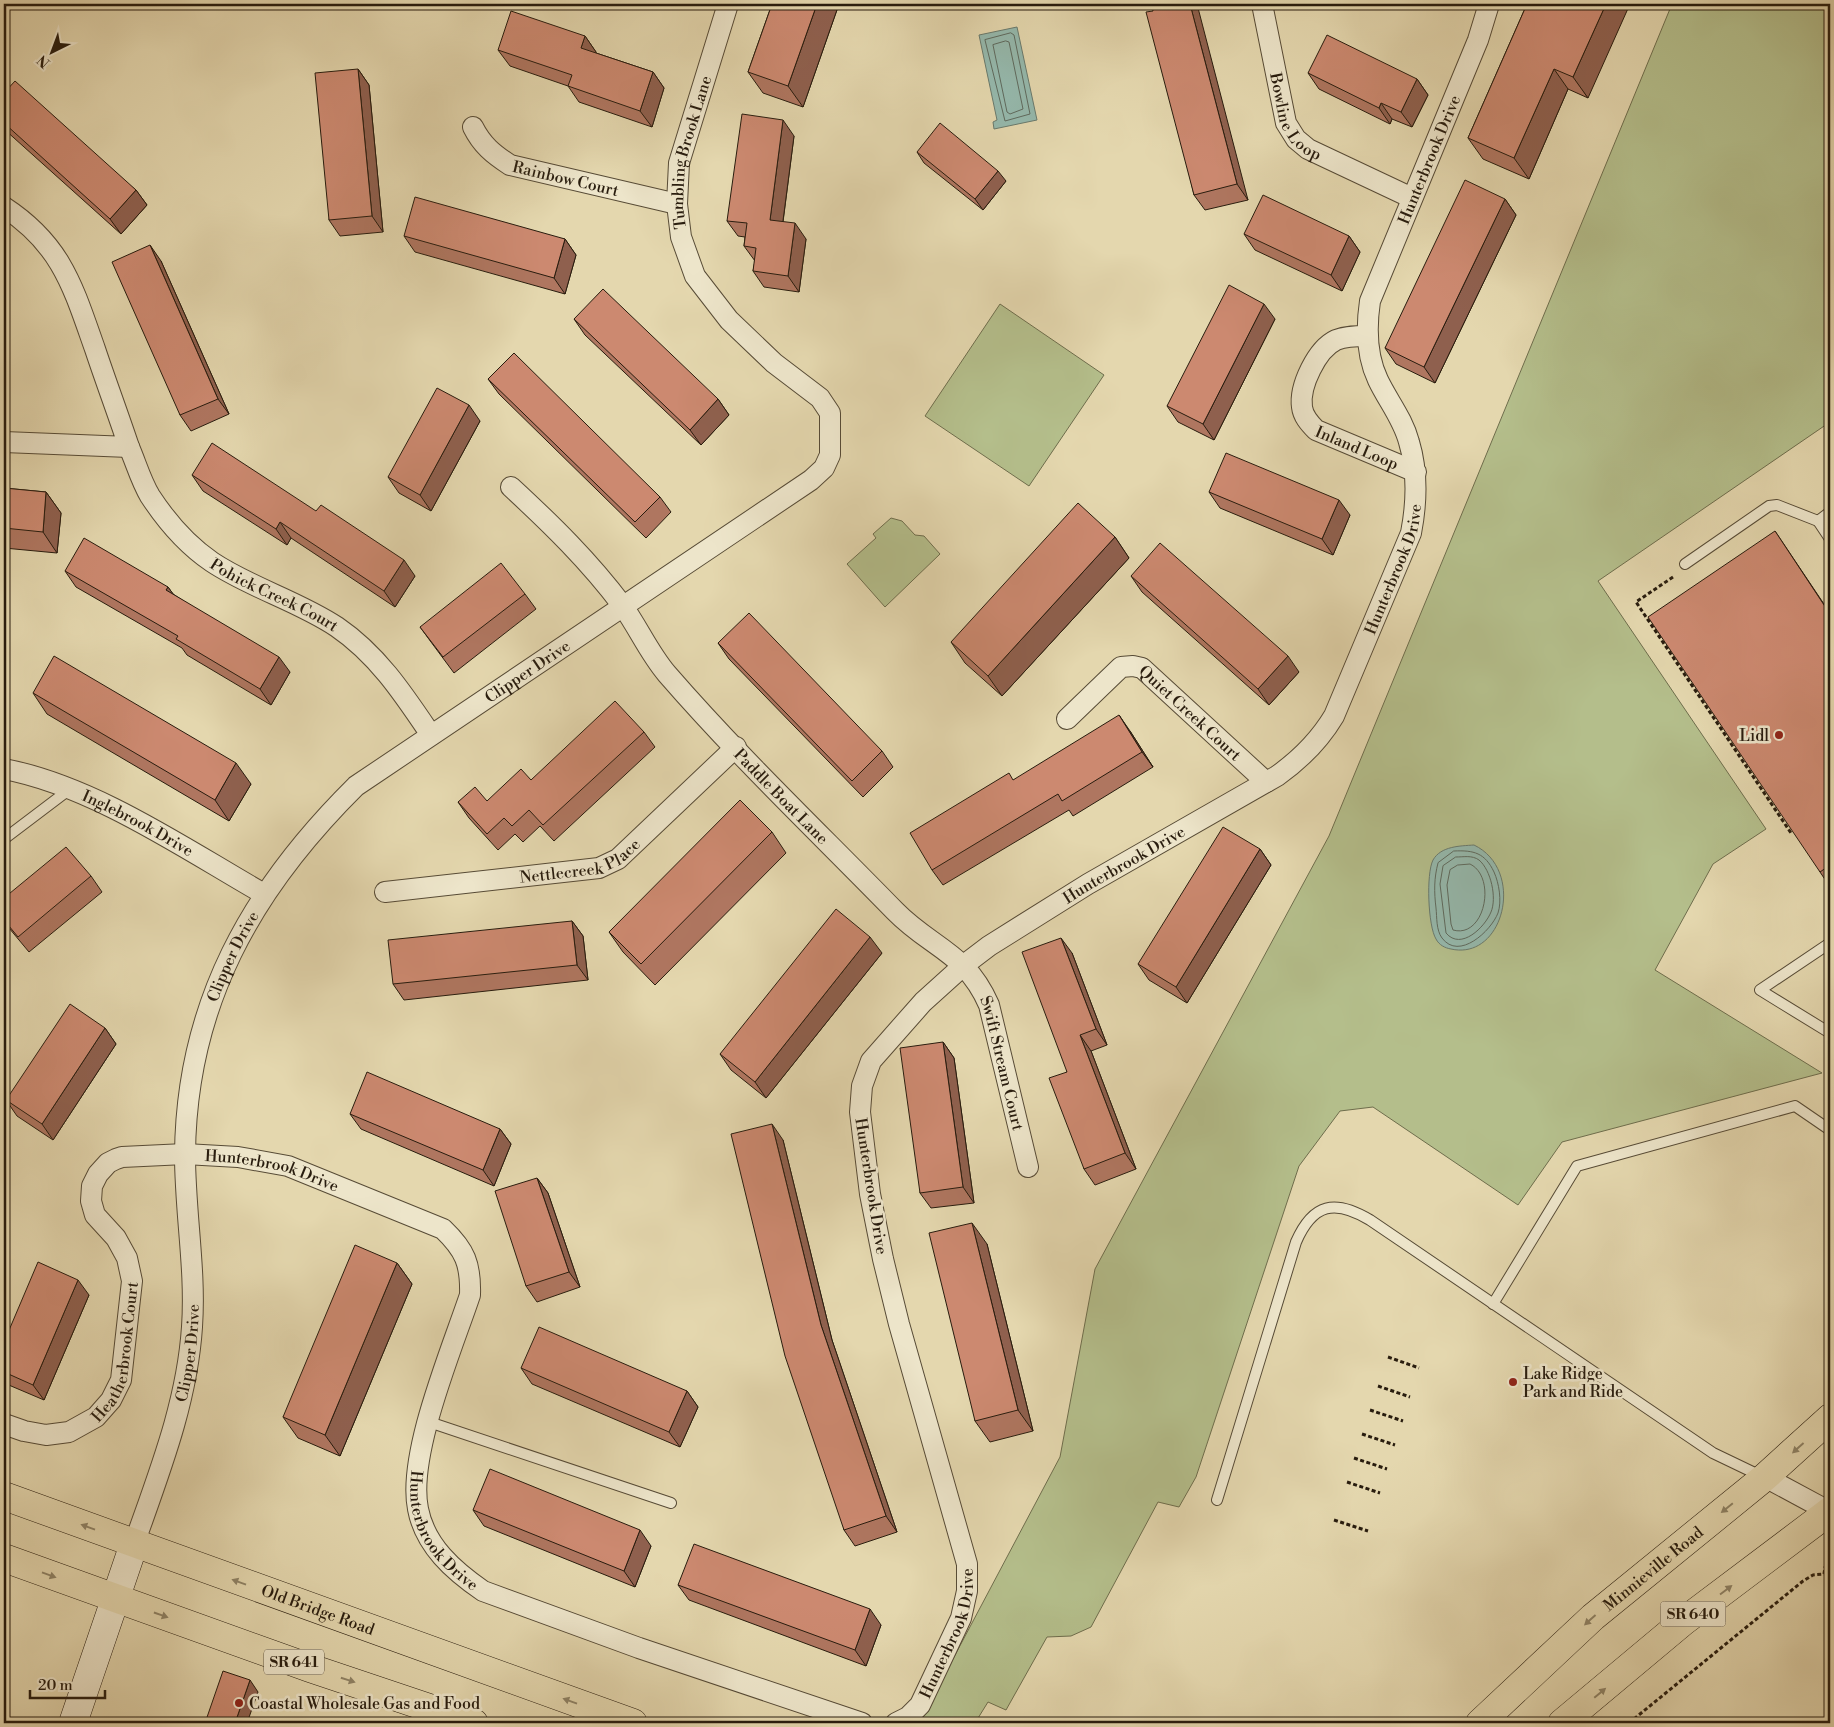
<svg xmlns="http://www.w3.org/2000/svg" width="1834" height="1727" font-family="'Libre Bodoni',serif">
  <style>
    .green { fill: #b4be8b; stroke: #6e6d4c }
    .water { fill: #95b9ad; stroke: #697a6d }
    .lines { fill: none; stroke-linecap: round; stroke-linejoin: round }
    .shore { stroke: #5e6a5e; stroke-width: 1 }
    .lane-casing { stroke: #574b36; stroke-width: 12 }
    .street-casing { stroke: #574b36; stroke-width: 22 }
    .secondary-casing { stroke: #281c0e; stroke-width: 29 }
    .primary-casing { stroke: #281c0e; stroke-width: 29 }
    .path { stroke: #281c0e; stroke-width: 3; stroke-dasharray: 4 2.5; stroke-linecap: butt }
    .lane { stroke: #ede5ca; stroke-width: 10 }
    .street { stroke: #ede5ca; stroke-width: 20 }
    .secondary { stroke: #ede5ca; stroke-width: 28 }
    .primary { stroke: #e4d7ae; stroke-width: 28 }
    .wall { fill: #af7660; stroke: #281c0e }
    .shaded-wall { fill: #8f604e; stroke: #281c0e }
    .building { fill: #cc8970; stroke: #281c0e }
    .oneway { fill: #8f8366 }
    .poi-dot { fill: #8f2418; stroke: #ede5ca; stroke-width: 2 }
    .labels { text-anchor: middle; stroke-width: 5; stroke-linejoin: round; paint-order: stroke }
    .shield { fill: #ede5ca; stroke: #635846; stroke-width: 1 }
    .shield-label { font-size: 15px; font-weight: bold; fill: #281c0e }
    .street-label { font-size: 16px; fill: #281c0e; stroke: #ede5ca }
    .poi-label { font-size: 16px; fill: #281c0e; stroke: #ede5ca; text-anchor: start }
  </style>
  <rect width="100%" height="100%" fill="#e4d7ae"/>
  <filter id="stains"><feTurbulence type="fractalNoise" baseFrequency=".004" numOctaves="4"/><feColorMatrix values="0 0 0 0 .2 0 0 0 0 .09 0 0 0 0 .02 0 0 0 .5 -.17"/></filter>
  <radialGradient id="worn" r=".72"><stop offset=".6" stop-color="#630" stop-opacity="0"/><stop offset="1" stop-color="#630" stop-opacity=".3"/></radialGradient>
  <g class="green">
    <polygon points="1672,4 1830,4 1830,422 1598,581 1766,829 1713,864 1655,970 1822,1073 1562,1142 1518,1205 1373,1107 1340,1111 1299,1166 1196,1477 1179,1507 1158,1502 1091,1627 1071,1636 1047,1637 1006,1710 988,1702 975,1723 919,1723 1060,1457 1095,1269 1329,836"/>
    <polygon points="1000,304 1104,375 1029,486 925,416"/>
    <polygon points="891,518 902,521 915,535 924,536 940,554 885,607 847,564 876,538 873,534"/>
  </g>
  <g class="water">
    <polygon points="1017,27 1037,120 994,129 993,122 997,120 979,35"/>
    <path d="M1474 845C1526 870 1504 961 1451 949 1445 948 1439 945 1436 939 1428 926 1426 874 1433 860 1441 846 1460 846 1474 845Z"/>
  </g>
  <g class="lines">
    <g class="shore">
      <polygon points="1011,33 1014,35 1030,114 1005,121 985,40"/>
      <polygon points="1006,41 1009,42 1023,109 1010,114 1007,112 993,45"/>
      <path d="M1454 851C1474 850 1485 853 1494 872 1499 883 1502 901 1498 913 1491 931 1459 961 1442 938 1436 930 1437 917 1436 908 1434 892 1434 878 1438 863Z"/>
      <path d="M1456 857C1464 857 1472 855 1479 860 1491 870 1497 898 1491 912 1485 927 1461 951 1446 933L1440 884 1443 866Z"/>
      <path d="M1458 865 1470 864C1497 877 1485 939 1453 930L1451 924 1447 885 1450 870Z"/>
    </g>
    <defs>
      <g id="lane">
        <polyline points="1830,512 1818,521 1830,539"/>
        <polyline points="1685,564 1769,506 1777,505 1818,521"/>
        <polyline points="4,839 70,789"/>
        <polyline points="1830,943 1760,990 1830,1033"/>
        <polyline points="1493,1304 1577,1166 1795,1106 1830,1130"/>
        <polyline points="429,1422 671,1503"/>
        <path d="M1217 1500 1296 1242C1313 1203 1335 1199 1370 1220L1713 1453 1763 1477"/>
      </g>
      <g id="street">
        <path id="s1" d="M1262 4 1286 123 1296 139 1308 149 1412 198"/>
        <path id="s2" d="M473 127C482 145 493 154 510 165L677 204"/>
        <path d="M4 207C62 245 73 287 95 349 106 382 118 414 129 447L4 442"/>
        <path id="s3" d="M1367 336C1357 336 1346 336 1336 340 1317 349 1299 386 1302 407 1303 416 1309 423 1316 430L1416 472"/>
        <path id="s4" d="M129 447C136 463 141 481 150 496 167 522 187 545 212 562 251 588 298 601 337 627 378 655 404 695 431 735"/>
        <path id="s5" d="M511 487C551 524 589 561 622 605 638 627 649 653 667 674 739 757 819 833 895 911 931 948 966 952 989 1005L1028 1167"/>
        <path id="s6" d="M1067 719 1121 667 1133 666 1142 668 1266 782"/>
        <path id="s7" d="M4 769C94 786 185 849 264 894"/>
        <path id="s8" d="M385 892 599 868 618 859 736 747"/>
        <path id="s9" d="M4 1424 24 1431 46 1435 69 1432 96 1417 111 1400 121 1380 132 1281 127 1258 116 1238 95 1215 91 1201 92 1186 98 1174 108 1163 116 1159 122 1157 185 1154 238 1157 288 1166 443 1229C465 1250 471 1264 470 1295 452 1349 407 1455 418 1509 425 1546 454 1571 483 1591L639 1648 862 1723"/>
        <polyline points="1765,1477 1830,1512"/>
        <path id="s10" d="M134 1544C159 1473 187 1403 192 1327 196 1270 185 1213 185 1155 186 1005 251 890 356 786L811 480 824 468 830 455V413L820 398 774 363 729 320 695 276 681 237 677 204 679 163 728 4"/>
        <path id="s11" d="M896 1723 908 1717 920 1705 961 1618 967 1591V1564L899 1324 883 1259 870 1194 860 1112 862 1086 871 1061 923 1002 964 965 989 946 1088 884 1277 776C1301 759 1319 741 1334 716L1411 533C1417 502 1418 472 1409 442 1403 419 1388 401 1378 380 1366 355 1366 328 1370 301L1478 40 1489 4"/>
      </g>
      <polyline id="secondary" points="73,1723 134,1544"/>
      <g id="primary">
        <path id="s12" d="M4 1496 633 1723"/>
        <polyline points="4,1558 310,1668 474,1723"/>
        <path id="s13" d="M1480 1723 1593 1617 1765 1477 1830 1418"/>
        <polyline points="1562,1723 1684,1621 1830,1511"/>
      </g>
    </defs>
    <use href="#lane" class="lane-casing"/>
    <use href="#street" class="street-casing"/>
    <use href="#secondary" class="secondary-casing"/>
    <use href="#primary" class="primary-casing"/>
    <g class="path">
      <polyline points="1673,577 1636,602 1791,833"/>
      <polyline points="1388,1357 1419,1368"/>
      <polyline points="1378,1386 1410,1397"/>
      <polyline points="1370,1410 1403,1421"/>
      <polyline points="1362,1434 1395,1445"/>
      <polyline points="1354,1458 1387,1469"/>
      <polyline points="1347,1482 1380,1493"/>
      <polyline points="1334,1520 1368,1531"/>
      <polyline points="1629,1723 1803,1581 1813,1575 1824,1574 1825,1567 1830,1562"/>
    </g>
    <use href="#lane" class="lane"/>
    <use href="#street" class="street"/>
    <use href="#secondary" class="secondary"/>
    <use href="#primary" class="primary"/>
  </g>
  <g class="wall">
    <polygon points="674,4 690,4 688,9"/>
    <polygon points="772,4 839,4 803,107 763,93 748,72"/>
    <polygon points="1527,4 1588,98 1568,89 1529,179 1483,159 1468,138"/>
    <polygon points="1153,11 1248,200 1205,210 1194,195"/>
    <polygon points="585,36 596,52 596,53 653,72 664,88 652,127 579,102 568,86 510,66 498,50"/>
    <polygon points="358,69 369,85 383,232 340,236 329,220"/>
    <polygon points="1308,73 1417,79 1428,95 1412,127 1392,119 1390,124 1319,89"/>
    <polygon points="4,93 136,190 147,205 121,234 4,129"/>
    <polygon points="794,136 783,222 806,239 799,292 764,287 753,271 755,261 744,246 745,237 738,236 727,221"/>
    <polygon points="917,152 1006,181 983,210 924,163"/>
    <polygon points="1505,199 1516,215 1435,383 1396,364 1385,348"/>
    <polygon points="1244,234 1349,236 1360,252 1342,291 1255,250"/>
    <polygon points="404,236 565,239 576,255 565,294 415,252"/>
    <polygon points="161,261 229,414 191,431 180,415"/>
    <polygon points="574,319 718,399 729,415 701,445 585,335"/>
    <polygon points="1275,319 1214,440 1178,422 1167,406"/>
    <polygon points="488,379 660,497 671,512 646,538 499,394"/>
    <polygon points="480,421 431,511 399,493 388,477"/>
    <polygon points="192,475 415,576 395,607 291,538 287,545 203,491"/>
    <polygon points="4,488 46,492 61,513 57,553 4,548"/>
    <polygon points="1209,492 1350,515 1333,555 1220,508"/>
    <polygon points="1775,531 1830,613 1830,887 1820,872"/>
    <polygon points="1115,537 1129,558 1002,696 965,663 951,642"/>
    <polygon points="65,571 168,587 173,594 290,672 271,705 187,655 182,648 76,587"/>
    <polygon points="1131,576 1299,672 1269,705 1142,592"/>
    <polygon points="525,594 536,609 454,673 431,642 420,627"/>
    <polygon points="718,643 882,751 893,767 863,797 729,659"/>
    <polygon points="33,693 251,784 229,821 47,714"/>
    <polygon points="1130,731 1153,767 1073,816 1069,810 943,885 932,870 1014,780"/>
    <polygon points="644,732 655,747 554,841 540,826 523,842 515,834 498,850 469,818 458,802 487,801 531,780"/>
    <polygon points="772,832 786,853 655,985 623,952 609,932"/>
    <polygon points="1260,849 1271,865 1187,1003 1149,980 1138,964"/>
    <polygon points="91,876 102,892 29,952 4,922 4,898"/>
    <polygon points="572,921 583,936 588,980 404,1000 393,984"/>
    <polygon points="882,953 766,1098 731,1070 720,1054"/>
    <polygon points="1072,953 1107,1045 1091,1051 1136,1169 1095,1185 1084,1169 1067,1072"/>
    <polygon points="105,1028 116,1044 53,1140 17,1116 6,1100"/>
    <polygon points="943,1042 954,1058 974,1203 931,1208 920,1193"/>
    <polygon points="350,1114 500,1129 511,1144 494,1186 361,1129"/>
    <polygon points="783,1140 832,1340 897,1532 855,1546 844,1530"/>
    <polygon points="537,1178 548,1193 580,1287 537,1302 526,1286"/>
    <polygon points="987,1244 1033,1431 990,1442 975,1421"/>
    <polygon points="397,1263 412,1284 340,1456 298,1438 283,1417"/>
    <polygon points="89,1295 44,1400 4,1383 4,1372"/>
    <polygon points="521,1368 687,1391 698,1407 680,1447 532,1384"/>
    <polygon points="473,1510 651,1546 635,1587 484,1526"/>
    <polygon points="678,1585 881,1625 866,1666 689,1600"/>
  </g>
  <g class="shaded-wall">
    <polygon points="685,4 690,4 688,9"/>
    <polygon points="817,4 839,4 803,107 788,86"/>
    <polygon points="1190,4 1197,4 1248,200 1237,184"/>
    <polygon points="1606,4 1630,4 1588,98 1573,77"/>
    <polygon points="585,36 596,52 592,63 581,48"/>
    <polygon points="358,69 369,85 383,232 372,216"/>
    <polygon points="1554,69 1568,89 1529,179 1514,158"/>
    <polygon points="653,72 664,88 652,127 640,111"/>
    <polygon points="1417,79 1428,95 1412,127 1401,112"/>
    <polygon points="1381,103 1392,119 1390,124 1379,108"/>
    <polygon points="783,120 794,136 781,236 770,220"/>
    <polygon points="998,171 1006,181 983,210 975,199"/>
    <polygon points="136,190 147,205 121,234 110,219"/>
    <polygon points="1505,199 1516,215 1435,383 1424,367"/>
    <polygon points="795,223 806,239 799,292 788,276"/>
    <polygon points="1349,236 1360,252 1342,291 1331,275"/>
    <polygon points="565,239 576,255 565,294 554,278"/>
    <polygon points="150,245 161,261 229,414 218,399"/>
    <polygon points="1264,304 1275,319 1214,440 1203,424"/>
    <polygon points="718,399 729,415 701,445 690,430"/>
    <polygon points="469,405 480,421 431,511 420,495"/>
    <polygon points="46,492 61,513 57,553 43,532"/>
    <polygon points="1339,500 1350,515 1333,555 1322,539"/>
    <polygon points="280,522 291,538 287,545 276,529"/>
    <polygon points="1115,537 1129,558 1002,696 988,676"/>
    <polygon points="404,560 415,576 395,607 384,591"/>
    <polygon points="168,587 179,602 166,590"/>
    <polygon points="1288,656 1299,672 1269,705 1258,689"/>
    <polygon points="279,657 290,672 271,705 260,689"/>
    <polygon points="1119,715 1130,731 1153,767 1142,752"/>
    <polygon points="236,763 251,784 229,821 215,800"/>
    <polygon points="1260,849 1271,865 1187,1003 1176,987"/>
    <polygon points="572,921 583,936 588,980 577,965"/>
    <polygon points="870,937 882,953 766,1098 755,1082"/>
    <polygon points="1061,938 1072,953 1107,1045 1096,1029"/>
    <polygon points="105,1028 116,1044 53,1140 42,1124"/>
    <polygon points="1080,1035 1091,1051 1136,1169 1125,1153"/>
    <polygon points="943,1042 954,1058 974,1203 963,1187"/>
    <polygon points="772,1124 783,1140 832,1340 897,1532 886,1516 821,1325"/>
    <polygon points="500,1129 511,1144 494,1186 483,1170"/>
    <polygon points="537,1178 548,1193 580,1287 569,1272"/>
    <polygon points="972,1223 987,1244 1033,1431 1018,1410"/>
    <polygon points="397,1263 412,1284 340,1456 325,1435"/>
    <polygon points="78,1280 89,1295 44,1400 33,1385"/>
    <polygon points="687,1391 698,1407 680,1447 669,1432"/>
    <polygon points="640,1530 651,1546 635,1587 624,1571"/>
    <polygon points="870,1609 881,1625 866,1666 855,1650"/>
    <polygon points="250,1680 258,1692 247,1723 235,1723"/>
  </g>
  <g class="building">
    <polygon points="772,4 817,4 788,86 748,72"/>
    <polygon points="1152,4 1190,4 1237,184 1194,195 1146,12 1153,11"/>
    <polygon points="1527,4 1606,4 1573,77 1554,69 1514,158 1468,138"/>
    <polygon points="511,11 585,36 581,48 653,72 640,111 568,86 572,75 498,50"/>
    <polygon points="1327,35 1417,79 1401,112 1381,103 1379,108 1308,73"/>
    <polygon points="358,69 372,216 329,220 315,73"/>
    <polygon points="15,81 136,190 110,219 4,123 4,93"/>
    <polygon points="742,114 783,120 770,220 795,223 788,276 753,271 756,248 744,246 747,223 727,221"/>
    <polygon points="940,123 998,171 975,199 917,152"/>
    <polygon points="1465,180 1505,199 1424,367 1385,348"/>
    <polygon points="1263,195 1349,236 1331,275 1244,234"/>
    <polygon points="415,197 565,239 554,278 404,236"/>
    <polygon points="150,245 218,399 180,415 112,262"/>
    <polygon points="1229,285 1264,304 1203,424 1167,406"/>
    <polygon points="603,289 718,399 690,430 574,319"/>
    <polygon points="514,353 660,497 635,522 488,379"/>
    <polygon points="437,388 469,405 420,495 388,477"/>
    <polygon points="212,443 316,511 321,505 404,560 384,591 280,522 276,529 192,475"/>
    <polygon points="1226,453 1339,500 1322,539 1209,492"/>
    <polygon points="4,488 46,492 43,532 4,528"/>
    <polygon points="1078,503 1115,537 988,676 951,642"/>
    <polygon points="1775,531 1830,614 1830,865 1820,872 1648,617"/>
    <polygon points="84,538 168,587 166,590 279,657 260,689 176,639 178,636 65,571"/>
    <polygon points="1160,543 1288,656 1258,689 1131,576"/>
    <polygon points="501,563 525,594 443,657 420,627"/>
    <polygon points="749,613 882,751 852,781 718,643"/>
    <polygon points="54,656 236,763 215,800 33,693"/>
    <polygon points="615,701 644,732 543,825 529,810 512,826 504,818 487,834 458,802 475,787 487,801 521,769 531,780"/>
    <polygon points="1119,715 1142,752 1062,801 1058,794 932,870 910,833 1009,773 1013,780"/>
    <polygon points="740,800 772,832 641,964 609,932"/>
    <polygon points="1223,827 1260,849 1176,987 1138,964"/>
    <polygon points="66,847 91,876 18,937 4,920 4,898"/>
    <polygon points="836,909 870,937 755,1082 720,1054"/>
    <polygon points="572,921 577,965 393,984 388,940"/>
    <polygon points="1061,938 1096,1029 1080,1035 1125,1153 1084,1169 1049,1078 1067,1072 1022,952"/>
    <polygon points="70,1004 105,1028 42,1124 6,1100"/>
    <polygon points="943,1042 963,1187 920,1193 900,1048"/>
    <polygon points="367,1072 500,1129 483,1170 350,1114"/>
    <polygon points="772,1124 821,1325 886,1516 844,1530 785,1356 731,1134"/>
    <polygon points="537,1178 569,1272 526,1286 495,1191"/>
    <polygon points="972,1223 1018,1410 975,1421 929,1233"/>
    <polygon points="355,1245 397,1263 325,1435 283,1417"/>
    <polygon points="38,1262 78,1280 33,1385 4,1372 4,1342"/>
    <polygon points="539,1327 687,1391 669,1432 521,1368"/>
    <polygon points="490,1469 640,1530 624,1571 473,1510"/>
    <polygon points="694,1544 870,1609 855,1650 678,1585"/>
    <polygon points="223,1671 250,1680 235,1723 205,1723"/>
  </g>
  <defs><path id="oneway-solid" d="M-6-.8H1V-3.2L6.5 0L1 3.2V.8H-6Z" transform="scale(1.25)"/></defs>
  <g class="oneway">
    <use href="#oneway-solid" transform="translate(1798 1448) rotate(138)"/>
    <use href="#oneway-solid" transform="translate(1727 1508) rotate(141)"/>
    <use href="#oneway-solid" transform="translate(88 1527) rotate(-160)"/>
    <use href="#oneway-solid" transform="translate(49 1575) rotate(20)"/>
    <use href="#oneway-solid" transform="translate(239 1582) rotate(-160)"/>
    <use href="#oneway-solid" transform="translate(1726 1590) rotate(-37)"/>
    <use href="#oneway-solid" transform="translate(161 1615) rotate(19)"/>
    <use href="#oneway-solid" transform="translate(1590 1620) rotate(138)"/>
    <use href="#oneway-solid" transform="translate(348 1680) rotate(18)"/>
    <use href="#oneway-solid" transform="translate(1600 1693) rotate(-40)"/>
    <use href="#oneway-solid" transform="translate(570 1701) rotate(-160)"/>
  </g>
  <g class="poi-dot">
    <circle cx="1779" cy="735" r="5"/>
    <circle cx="1513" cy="1382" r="5"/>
    <circle cx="239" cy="1703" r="5"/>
  </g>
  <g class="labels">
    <g class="shield">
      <rect x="1660.5" y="1601.5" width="65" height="25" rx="4"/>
      <rect x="264" y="1649.5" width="60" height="25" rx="4"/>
    </g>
    <g class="shield-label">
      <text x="1693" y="1619">SR 640</text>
      <text x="294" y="1667">SR 641</text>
    </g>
    <g class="street-label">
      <text dy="6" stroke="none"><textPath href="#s1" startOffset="120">Bowline Loop</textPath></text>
      <text dy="6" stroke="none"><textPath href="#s10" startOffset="1760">Tumbling Brook Lane</textPath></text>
      <text dy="6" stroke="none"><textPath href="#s11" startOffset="1876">Hunterbrook Drive</textPath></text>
      <text dy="6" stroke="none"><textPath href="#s2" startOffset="111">Rainbow Court</textPath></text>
      <text dy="6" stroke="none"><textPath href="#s3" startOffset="182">Inland Loop</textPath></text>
      <text dy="6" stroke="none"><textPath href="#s11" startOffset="1441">Hunterbrook Drive</textPath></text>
      <text dy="6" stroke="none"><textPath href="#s4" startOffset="215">Pohick Creek Court</textPath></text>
      <text dy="6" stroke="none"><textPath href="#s10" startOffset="1022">Clipper Drive</textPath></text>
      <text dy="6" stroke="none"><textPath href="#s6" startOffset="162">Quiet Creek Court</textPath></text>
      <text dy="6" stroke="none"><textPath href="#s5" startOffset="412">Paddle Boat Lane</textPath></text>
      <text dy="6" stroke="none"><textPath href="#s7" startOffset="145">Inglebrook Drive</textPath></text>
      <text dy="6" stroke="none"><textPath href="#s8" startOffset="199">Nettlecreek Place</textPath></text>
      <text dy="6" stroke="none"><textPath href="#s11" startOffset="1022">Hunterbrook Drive</textPath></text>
      <text dy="6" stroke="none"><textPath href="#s10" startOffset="604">Clipper Drive</textPath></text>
      <text dy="6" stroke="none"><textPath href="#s5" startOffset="768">Swift Stream Court</textPath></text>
      <text dy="6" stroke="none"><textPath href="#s9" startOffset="545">Hunterbrook Drive</textPath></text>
      <text transform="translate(872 1186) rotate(81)" y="6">Hunterbrook Drive</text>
      <text dy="6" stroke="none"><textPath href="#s9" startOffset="168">Heatherbrook Court</textPath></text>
      <text dy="6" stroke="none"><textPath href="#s10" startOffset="199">Clipper Drive</textPath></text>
      <text dy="6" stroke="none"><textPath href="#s9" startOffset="1054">Hunterbrook Drive</textPath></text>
      <text dy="6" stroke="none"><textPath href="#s13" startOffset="232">Minnieville Road</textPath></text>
      <text dy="6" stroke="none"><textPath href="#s12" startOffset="334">Old Bridge Road</textPath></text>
      <text dy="6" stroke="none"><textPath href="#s11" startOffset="108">Hunterbrook Drive</textPath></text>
    </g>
    <g class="poi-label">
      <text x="1769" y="741" text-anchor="end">Lidl</text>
      <text x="1523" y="1379">Lake Ridge<tspan x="1523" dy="18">Park and Ride</tspan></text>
      <text x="249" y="1709">Coastal Wholesale Gas and Food</text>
    </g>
  </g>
  <rect width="1834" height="1727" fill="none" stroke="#e4d7ae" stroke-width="20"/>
  <rect x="5" y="5" width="1824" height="1717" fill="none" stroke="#281c0e" stroke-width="2.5"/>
  <rect x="10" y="10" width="1814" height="1707" fill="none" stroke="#281c0e"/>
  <g transform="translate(52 52) rotate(222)" stroke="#ede5ca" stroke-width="4" paint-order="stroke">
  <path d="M0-4L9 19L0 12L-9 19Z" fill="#281c0e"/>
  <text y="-8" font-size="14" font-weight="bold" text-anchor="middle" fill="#281c0e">N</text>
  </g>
  <path d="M30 1690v8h75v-8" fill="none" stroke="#281c0e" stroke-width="2.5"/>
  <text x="38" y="1690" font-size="15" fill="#281c0e" stroke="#ede5ca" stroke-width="4" paint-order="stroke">20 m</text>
  <rect width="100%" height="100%" filter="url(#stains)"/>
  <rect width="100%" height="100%" fill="url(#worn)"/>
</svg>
